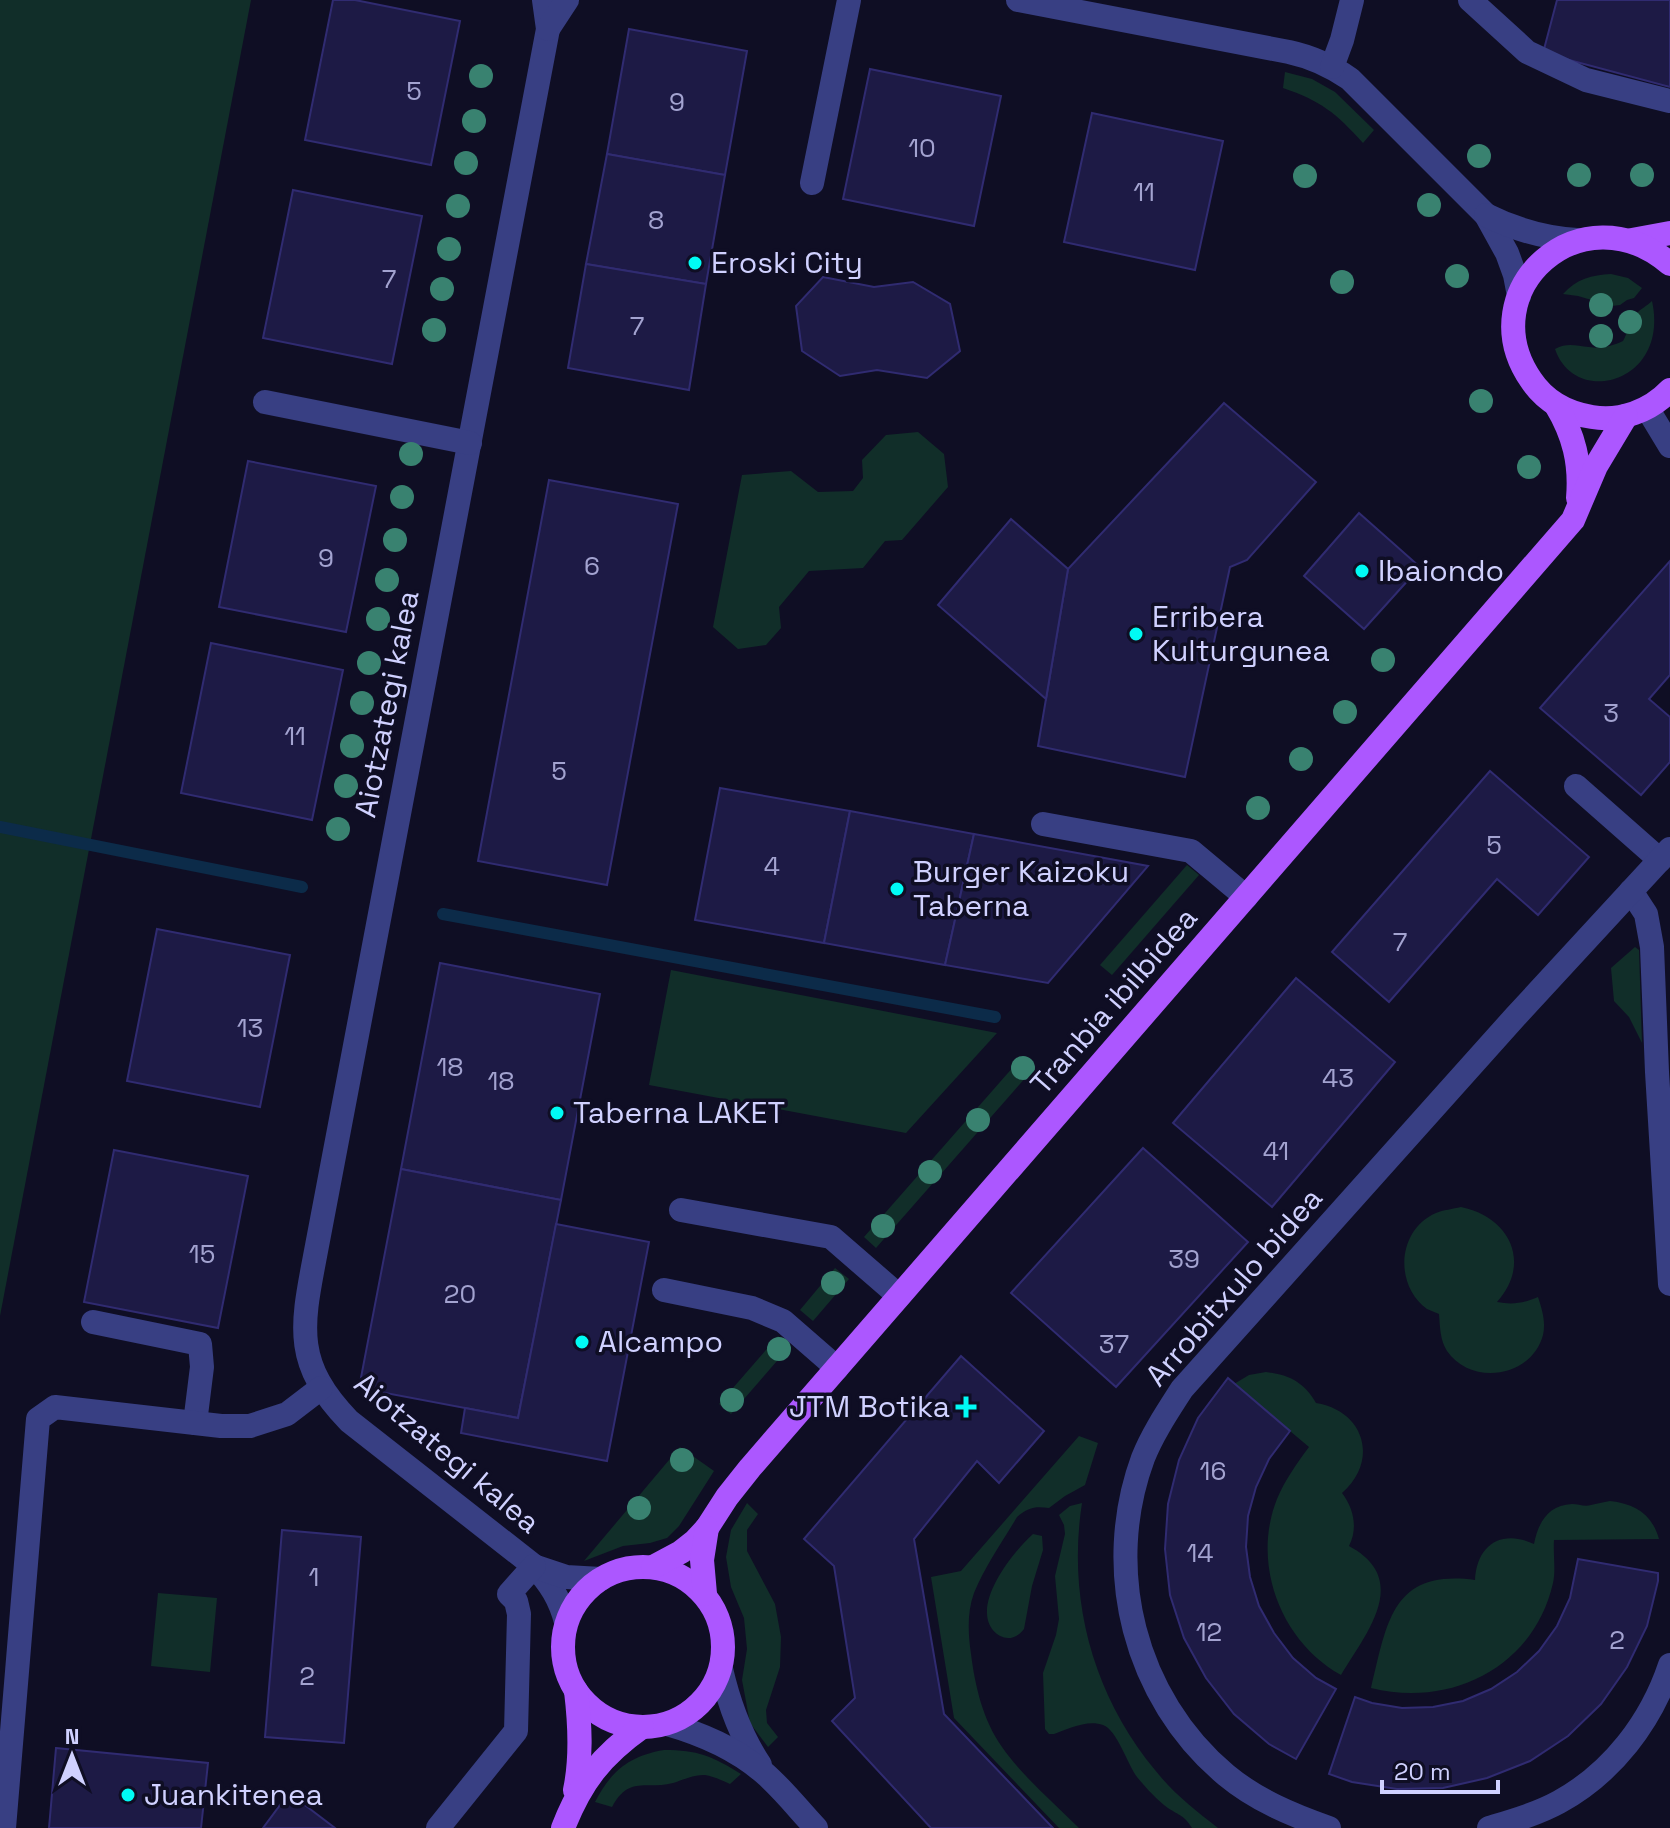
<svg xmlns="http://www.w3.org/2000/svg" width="1670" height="1828" font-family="'Space Grotesk',sans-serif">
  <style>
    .green { fill: #112e29 }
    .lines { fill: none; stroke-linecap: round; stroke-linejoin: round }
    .stream { stroke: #0c2b49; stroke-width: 12 }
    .building { fill: #1d1a45; stroke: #302b71; stroke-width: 2 }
    .minor { stroke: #383f83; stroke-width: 24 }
    .major { stroke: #ac57ff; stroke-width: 24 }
    .tree { fill: #398270 }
    .poi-dot { fill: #00fbf5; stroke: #0f0e24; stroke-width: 3 }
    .labels { text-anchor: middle; stroke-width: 7; stroke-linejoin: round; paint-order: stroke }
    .number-label { font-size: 26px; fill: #a3a3d0 }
    .poi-label { font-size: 30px; fill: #d0d1ff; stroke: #0f0e24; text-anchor: start }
    .street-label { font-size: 30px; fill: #d0d1ff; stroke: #0f0e24 }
  </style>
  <rect width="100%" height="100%" fill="#0f0e24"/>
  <g class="green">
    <polygon points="0,0 251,0 0,1316"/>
    <path d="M1285 72 1312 79 1335 92 1374 130 1363 143C1336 113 1321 101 1283 88Z"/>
    <path d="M1611 274 1628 278 1642 288 1634 298 1627 300 1620 305 1612 306 1578 296 1563 294C1576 279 1592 275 1611 274Z"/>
    <path d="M1652 301C1670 383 1575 408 1555 349 1568 342 1576 346 1589 347 1602 349 1612 346 1623 341 1628 333 1629 322 1635 315 1640 309 1647 306 1652 301Z"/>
    <polygon points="918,432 944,454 948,487 902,540 885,541 863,568 809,571 779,607 781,628 766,645 738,649 713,627 742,475 791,471 818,492 853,491 863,478 862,460 886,435"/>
    <polygon points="1187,865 1199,875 1112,975 1100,965"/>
    <polygon points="1635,947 1639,950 1642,1043 1629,1017 1614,1001 1611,968"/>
    <polygon points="671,970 997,1033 906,1133 649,1085"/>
    <polygon points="1022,1057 1034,1068 876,1248 864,1237"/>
    <path d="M1461 1207C1510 1217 1532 1263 1497 1302 1513 1305 1524 1303 1538 1297 1542 1309 1546 1322 1543 1335 1532 1377 1472 1387 1447 1351 1440 1340 1440 1327 1439 1314 1435 1312 1431 1311 1427 1309 1394 1285 1397 1230 1436 1213 1443 1210 1453 1209 1461 1207Z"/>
    <polygon points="835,1268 849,1279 813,1321 800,1310"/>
    <polygon points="778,1336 790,1346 731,1414 719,1404"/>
    <path d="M1266 1372C1289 1375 1304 1382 1316 1403 1365 1411 1379 1461 1342 1493 1354 1509 1358 1528 1349 1546 1412 1580 1366 1633 1341 1675 1281 1642 1251 1564 1277 1499 1285 1480 1297 1463 1309 1447L1234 1384 1249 1375Z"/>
    <path d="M1079 1436 1098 1443 1085 1485 1065 1496 1049 1508C1036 1506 1028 1507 1017 1517 1003 1541 985 1566 974 1593 967 1612 968 1633 971 1654 975 1686 983 1720 1002 1747 1023 1777 1053 1802 1079 1828H1059L954 1718 931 1577 961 1571Z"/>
    <polygon points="680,1447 714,1471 679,1526 667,1538 650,1543 623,1546 584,1561"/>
    <path d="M1610 1501C1635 1504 1652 1514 1659 1539L1554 1540C1553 1554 1556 1570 1553 1583 1534 1667 1451 1708 1371 1688 1387 1624 1391 1569 1475 1580 1477 1544 1502 1529 1534 1544 1538 1523 1548 1505 1572 1504 1578 1504 1585 1507 1591 1505 1597 1504 1603 1502 1610 1501Z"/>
    <polygon points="747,1503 758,1514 747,1530 747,1551 775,1604 781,1637 780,1667 766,1710 767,1723 778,1737 768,1747 750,1723 742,1680 747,1649 744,1618 731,1587 726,1557 731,1530"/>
    <path d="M1082 1503C1067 1599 1093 1695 1155 1770 1173 1793 1195 1810 1218 1828H1192C1184 1815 1180 1816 1168 1808 1157 1800 1146 1788 1137 1777 1127 1763 1117 1730 1103 1725 1088 1719 1067 1729 1054 1734H1049L1045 1729 1043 1673 1056 1635 1059 1619 1055 1576 1065 1534 1064 1525 1059 1515 1070 1506Z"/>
    <path d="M1033 1534 1042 1536 1043 1550 1032 1586 1024 1629C1010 1648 987 1634 987 1613 986 1587 1015 1550 1033 1534Z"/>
    <polygon points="158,1593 217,1598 210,1672 151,1666"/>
    <path d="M664 1750C698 1750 712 1756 741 1774L730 1784C723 1781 713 1776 705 1775 695 1774 683 1780 673 1783 646 1790 629 1775 612 1807L595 1802C611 1771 629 1756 664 1750Z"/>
  </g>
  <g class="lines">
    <g class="stream">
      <polyline points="0,827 302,887"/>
      <polyline points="443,914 995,1017"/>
    </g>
  </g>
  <g class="building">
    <polygon points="333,0 355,0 460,21 431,165 305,140"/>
    <polygon points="1557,0 1670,0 1670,87 1543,53"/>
    <polygon points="629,29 747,51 725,175 607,154"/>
    <polygon points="870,69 1001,96 974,226 843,199"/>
    <polygon points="1092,113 1223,141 1195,270 1064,242"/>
    <polygon points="607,154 725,175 706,284 586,264"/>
    <polygon points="293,190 422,216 392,364 263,338"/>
    <polygon points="586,264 706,284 689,390 568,368"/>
    <polygon points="823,277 874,287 913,282 950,304 960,351 927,378 877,370 840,376 802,351 796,306"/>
    <polygon points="1224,403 1316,482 1247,560 1230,567 1185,777 1038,746 1068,569"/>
    <polygon points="248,461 376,486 346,632 219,607"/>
    <polygon points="549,480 678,504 607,885 478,861"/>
    <polygon points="1359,513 1420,567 1364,629 1304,576"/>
    <polygon points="1011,519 1068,569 1046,699 938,605"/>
    <polygon points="1670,561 1670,675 1649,699 1670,717 1670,762 1641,795 1540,708"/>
    <polygon points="211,643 343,670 312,820 181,793"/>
    <polygon points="1490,771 1589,857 1538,915 1497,879 1389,1002 1332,952"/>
    <polygon points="720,788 850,811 824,943 695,920"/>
    <polygon points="850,811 974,834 945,965 824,943"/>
    <polygon points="974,834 1148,866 1048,983 945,965"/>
    <polygon points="157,929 290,955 260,1107 127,1081"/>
    <polygon points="440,963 600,994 561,1200 401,1169"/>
    <polygon points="1296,978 1395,1062 1272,1207 1173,1123"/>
    <polygon points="1143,1148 1248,1242 1116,1387 1011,1293"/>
    <polygon points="114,1150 248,1176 218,1328 84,1302"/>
    <polygon points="401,1169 561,1200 518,1418 359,1388"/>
    <polygon points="556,1224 649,1242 607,1461 461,1433 465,1408 518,1418"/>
    <polygon points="961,1356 1044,1431 999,1483 977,1461 914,1539 944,1714 1053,1828 931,1828 832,1721 855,1698 834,1566 804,1539"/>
    <polygon points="1228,1378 1290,1431 1269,1459 1256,1487 1248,1516 1246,1547 1250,1577 1259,1606 1274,1633 1293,1658 1316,1678 1336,1689 1296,1759 1269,1744 1234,1714 1206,1678 1184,1638 1170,1595 1165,1549 1168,1504 1179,1460 1198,1418"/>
    <polygon points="282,1530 361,1537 344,1743 265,1737"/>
    <polygon points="1578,1559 1658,1573 1658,1581 1647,1626 1627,1667 1601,1704 1568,1736 1530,1761 1487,1778 1443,1788 1397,1789 1352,1782 1329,1774 1355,1697 1372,1703 1402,1708 1433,1707 1463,1701 1491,1689 1517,1672 1539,1651 1557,1626 1570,1598"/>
    <polygon points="56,1748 208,1763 201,1828 49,1828"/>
    <polygon points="289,1793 335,1828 263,1828"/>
  </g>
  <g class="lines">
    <g class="minor">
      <path d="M544 0 548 29 316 1251C302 1325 292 1362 349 1421L534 1566C550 1583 560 1599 566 1622"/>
      <path d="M1018 0 1289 52C1312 57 1330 65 1350 79L1486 215 1507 253 1515 275 1519 296"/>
      <polyline points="1470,0 1527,52 1586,80 1670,101"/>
      <polyline points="548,29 567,0"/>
      <polyline points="1332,67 1342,40 1352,0"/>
      <polyline points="812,183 849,0"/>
      <path d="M1486 215C1516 230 1544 238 1577 240"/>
      <polyline points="265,402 470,443"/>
      <polyline points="1647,408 1670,446"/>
      <polyline points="1576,786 1660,860"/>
      <polyline points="1043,824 1191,851 1246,897"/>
      <polyline points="1631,891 1646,914 1652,947 1657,1072 1670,1284"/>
      <polyline points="681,1210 831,1237 899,1296"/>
      <polyline points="664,1290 752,1308 783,1321 837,1368"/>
      <polyline points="93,1322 200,1344 202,1367 195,1423"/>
      <polyline points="536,1567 566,1577 601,1579"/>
      <path d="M721 1669C729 1704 740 1735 760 1765"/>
      <path d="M667 1724C702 1734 735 1748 763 1772 782 1788 799 1810 816 1828"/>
      <polyline points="4,1828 38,1419 55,1407 221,1426 250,1426 287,1414 321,1388"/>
      <polyline points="438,1828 516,1731 519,1614 516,1601 509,1594 534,1566"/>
      <path d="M1329 1828C1292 1815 1256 1800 1226 1775 1134 1698 1102 1569 1143 1458 1153 1433 1168 1411 1182 1389L1515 1017 1670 849"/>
      <path d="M1489 1828C1512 1821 1537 1814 1559 1802 1612 1773 1651 1722 1670 1665"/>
    </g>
    <g class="major">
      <polyline points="1632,240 1670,233"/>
      <path d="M1670 264C1582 188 1469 290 1531 380 1545 401 1567 413 1592 417 1620 422 1650 411 1670 390"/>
      <path d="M1556 405C1574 435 1581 463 1578 498"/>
      <circle cx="643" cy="1647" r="80"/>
      <polyline points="653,1567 681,1552 695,1541 707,1528 727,1497 750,1468 1573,520 1596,466 1626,416"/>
      <polyline points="705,1594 702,1560 707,1528"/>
      <path d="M575 1790C582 1757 580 1724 576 1691"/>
      <path d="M563 1828C581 1782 601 1756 642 1727"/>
    </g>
  </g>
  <g class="tree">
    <circle cx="481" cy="76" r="12"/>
    <circle cx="474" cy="121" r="12"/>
    <circle cx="1479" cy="156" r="12"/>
    <circle cx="466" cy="163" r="12"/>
    <circle cx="1579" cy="175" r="12"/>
    <circle cx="1642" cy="175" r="12"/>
    <circle cx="1305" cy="176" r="12"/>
    <circle cx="1429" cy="205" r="12"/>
    <circle cx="458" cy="206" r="12"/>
    <circle cx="449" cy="249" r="12"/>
    <circle cx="1457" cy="276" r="12"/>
    <circle cx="1342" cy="282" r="12"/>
    <circle cx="442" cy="289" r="12"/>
    <circle cx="1601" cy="305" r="12"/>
    <circle cx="1630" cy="322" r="12"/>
    <circle cx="434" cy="330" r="12"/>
    <circle cx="1601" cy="336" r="12"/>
    <circle cx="1481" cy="401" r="12"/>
    <circle cx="411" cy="454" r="12"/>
    <circle cx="1529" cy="467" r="12"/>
    <circle cx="402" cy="497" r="12"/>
    <circle cx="395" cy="540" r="12"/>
    <circle cx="387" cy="580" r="12"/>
    <circle cx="378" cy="619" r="12"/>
    <circle cx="1383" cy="660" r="12"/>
    <circle cx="369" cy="663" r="12"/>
    <circle cx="362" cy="703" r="12"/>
    <circle cx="1345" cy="712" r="12"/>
    <circle cx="352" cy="746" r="12"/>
    <circle cx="1301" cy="759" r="12"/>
    <circle cx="346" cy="786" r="12"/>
    <circle cx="1258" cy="808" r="12"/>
    <circle cx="338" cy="829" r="12"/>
    <circle cx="1023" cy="1068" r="12"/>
    <circle cx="978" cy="1120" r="12"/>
    <circle cx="930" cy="1172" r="12"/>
    <circle cx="883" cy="1226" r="12"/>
    <circle cx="833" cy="1283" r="12"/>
    <circle cx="779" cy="1349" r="12"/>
    <circle cx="732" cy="1400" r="12"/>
    <circle cx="682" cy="1460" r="12"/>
    <circle cx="639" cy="1508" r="12"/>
  </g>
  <g class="poi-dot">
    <circle cx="695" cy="263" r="8"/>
    <circle cx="1362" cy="571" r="8"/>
    <circle cx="1136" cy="634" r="8"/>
    <circle cx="897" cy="889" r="8"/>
    <circle cx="557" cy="1113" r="8"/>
    <circle cx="582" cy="1342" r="8"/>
    <path d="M962 1395h8v8h8v8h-8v8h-8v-8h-8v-8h8z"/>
    <circle cx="128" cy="1795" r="8"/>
  </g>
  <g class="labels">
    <g class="number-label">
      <text x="414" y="100">5</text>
      <text x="677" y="111">9</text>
      <text x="922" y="157">10</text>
      <text x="1144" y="201">11</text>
      <text x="656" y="229">8</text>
      <text x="389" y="288">7</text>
      <text x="637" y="335">7</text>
      <text x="326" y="567">9</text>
      <text x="592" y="575">6</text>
      <text x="1611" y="722">3</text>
      <text x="295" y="745">11</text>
      <text x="559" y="780">5</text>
      <text x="1494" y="854">5</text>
      <text x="772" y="875">4</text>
      <text x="1400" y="951">7</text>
      <text x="250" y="1037">13</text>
      <text x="450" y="1076">18</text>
      <text x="1338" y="1087">43</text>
      <text x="501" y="1090">18</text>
      <text x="1276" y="1160">41</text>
      <text x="202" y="1263">15</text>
      <text x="1184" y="1268">39</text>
      <text x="460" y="1303">20</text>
      <text x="1114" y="1353">37</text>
      <text x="1213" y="1480">16</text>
      <text x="1200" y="1562">14</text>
      <text x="314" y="1586">1</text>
      <text x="1209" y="1641">12</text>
      <text x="1617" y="1649">2</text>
      <text x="307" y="1685">2</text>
    </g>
    <g class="poi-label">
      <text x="711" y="273">Eroski City</text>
      <text x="1378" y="581">Ibaiondo</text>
      <text x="1152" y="627">Erribera<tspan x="1152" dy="34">Kulturgunea</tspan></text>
      <text x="913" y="882">Burger Kaizoku<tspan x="913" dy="34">Taberna</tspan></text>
      <text x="573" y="1123">Taberna LAKET</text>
      <text x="598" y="1352">Alcampo</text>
      <text x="950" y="1417" text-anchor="end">JTM Botika</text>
      <text x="144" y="1805">Juankitenea</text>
    </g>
    <g class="street-label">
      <text transform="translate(387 704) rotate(-79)" y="10">Aiotzategi kalea</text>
      <text transform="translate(1114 1001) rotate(-49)" y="10">Tranbia ibilbidea</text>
      <text transform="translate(1234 1287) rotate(-49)" y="10">Arrobitxulo bidea</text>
      <text transform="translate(447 1453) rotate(40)" y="10">Aiotzategi kalea</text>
    </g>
  </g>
  <g transform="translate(72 1756)" stroke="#0f0e24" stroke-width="6" paint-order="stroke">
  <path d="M0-6L14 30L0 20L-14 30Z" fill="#d0d1ff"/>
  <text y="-12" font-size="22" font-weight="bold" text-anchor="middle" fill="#d0d1ff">N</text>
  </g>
  <path d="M1382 1780v12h116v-12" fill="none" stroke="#d0d1ff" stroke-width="4"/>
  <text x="1394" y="1780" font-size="24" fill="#d0d1ff" stroke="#0f0e24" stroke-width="6" paint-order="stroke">20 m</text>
</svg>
